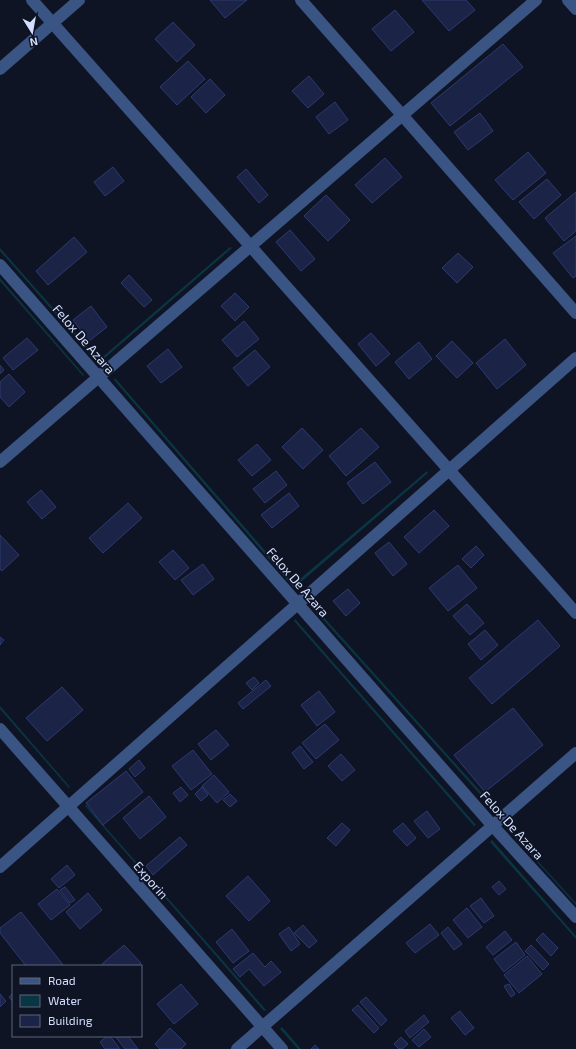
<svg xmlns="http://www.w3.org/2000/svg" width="576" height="1049" font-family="'Exo 2',sans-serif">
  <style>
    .water { fill: #0a3542 }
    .building { fill: #1b2346; stroke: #2d3a71 }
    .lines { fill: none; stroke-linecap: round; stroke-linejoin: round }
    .minor { stroke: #3a5484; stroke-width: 12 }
    .labels { text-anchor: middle; stroke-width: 3.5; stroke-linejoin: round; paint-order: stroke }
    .street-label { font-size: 13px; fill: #d2dfff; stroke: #0f1425 }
  </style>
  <rect width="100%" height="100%" fill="#0f1425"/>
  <g class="water">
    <polygon points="230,247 232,248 99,363 0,251 0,248 99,360"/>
    <polygon points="0,278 84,375 83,376 0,281"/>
    <polygon points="115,378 294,584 427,471 428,473 294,588 114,380"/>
    <polygon points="310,602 489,801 487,802 309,604"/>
    <polygon points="295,619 476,825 474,826 294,621"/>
    <polygon points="0,706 70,787 69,788 0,709"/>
    <polygon points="86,805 266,1010 264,1011 85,806"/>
    <polygon points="508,828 576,903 576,905 507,829"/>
    <polygon points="492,840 576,936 576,939 490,842"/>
    <polygon points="282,1027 301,1049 298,1049 280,1029"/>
  </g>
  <g class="building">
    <polygon points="210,0 247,0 225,18"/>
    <polygon points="422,0 466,0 475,10 449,31"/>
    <polygon points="395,10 414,32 391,51 372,29"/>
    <polygon points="173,22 195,45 177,62 155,39"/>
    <polygon points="503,44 523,67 450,126 431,103"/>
    <polygon points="188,61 205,79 177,105 160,87"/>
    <polygon points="309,76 324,94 308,108 292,91"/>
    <polygon points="210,79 225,95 206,113 191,97"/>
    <polygon points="335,102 348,120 329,134 316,117"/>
    <polygon points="480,113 493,131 468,150 454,132"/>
    <polygon points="528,152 546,173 513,200 495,180"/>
    <polygon points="385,158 402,177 372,203 355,185"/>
    <polygon points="113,167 124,181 105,196 94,182"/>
    <polygon points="246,169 268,195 259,203 237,177"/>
    <polygon points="547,179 561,195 534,219 519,202"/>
    <polygon points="576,192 576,231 564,241 545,218"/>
    <polygon points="326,195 350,220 328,241 304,216"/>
    <polygon points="290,230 315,259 301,271 276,242"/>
    <polygon points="576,236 576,276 573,278 553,253"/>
    <polygon points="74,237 87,252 48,285 36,271"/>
    <polygon points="458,253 473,267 457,283 442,268"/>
    <polygon points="129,275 152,300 144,307 121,283"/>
    <polygon points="235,293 249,307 235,321 221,306"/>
    <polygon points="91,306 107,327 89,341 73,320"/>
    <polygon points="244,321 259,339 237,357 222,340"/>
    <polygon points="371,333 390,354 376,366 358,344"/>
    <polygon points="27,338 38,350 13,370 3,358"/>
    <polygon points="505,339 526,365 497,389 476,363"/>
    <polygon points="452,341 473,363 457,378 436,356"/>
    <polygon points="419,342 432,359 409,379 395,362"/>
    <polygon points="168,349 182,367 161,383 147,366"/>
    <polygon points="255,350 270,367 248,386 233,368"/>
    <polygon points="0,365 4,370 0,374"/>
    <polygon points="9,374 25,392 9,407 0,397 0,382"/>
    <polygon points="302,428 323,450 303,469 282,447"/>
    <polygon points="361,428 379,447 346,476 329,456"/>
    <polygon points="257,444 271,460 252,476 238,460"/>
    <polygon points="375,462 391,482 363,504 347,483"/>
    <polygon points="276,471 287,485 265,503 253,489"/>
    <polygon points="41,490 56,507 42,519 27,502"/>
    <polygon points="289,493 299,506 272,528 261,515"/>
    <polygon points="128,503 142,518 103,553 89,538"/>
    <polygon points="434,510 449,526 419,553 404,537"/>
    <polygon points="0,535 19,555 2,571 0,569"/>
    <polygon points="389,542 407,564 393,576 375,553"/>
    <polygon points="476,546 484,555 471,568 462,559"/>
    <polygon points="173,550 189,568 175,580 159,562"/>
    <polygon points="203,564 214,579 193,595 181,580"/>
    <polygon points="458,565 477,588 448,611 429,588"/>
    <polygon points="348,589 360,603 346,616 333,601"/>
    <polygon points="467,604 484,623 470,635 453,616"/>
    <polygon points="538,620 560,646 492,704 469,678"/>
    <polygon points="485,630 498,645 481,660 468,644"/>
    <polygon points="0,637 4,640 0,645"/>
    <polygon points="254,677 259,683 252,690 246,683"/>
    <polygon points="266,680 271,686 243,709 238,703"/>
    <polygon points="62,687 83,710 47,741 26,718"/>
    <polygon points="319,691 335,712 317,726 301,705"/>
    <polygon points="513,708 543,745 485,792 454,755"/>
    <polygon points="325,724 339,740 316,759 302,743"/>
    <polygon points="216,730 229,745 211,760 198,744"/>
    <polygon points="300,746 313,762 304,769 292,753"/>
    <polygon points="193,750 212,774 191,790 172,766"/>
    <polygon points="341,754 355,770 342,781 328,766"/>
    <polygon points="139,760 145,768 135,777 129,769"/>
    <polygon points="126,771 143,792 103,825 86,803"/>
    <polygon points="214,775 229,792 217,803 202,786"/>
    <polygon points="181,787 188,795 180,802 173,793"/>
    <polygon points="202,787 208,795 201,801 195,794"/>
    <polygon points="230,794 237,801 230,807 223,800"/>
    <polygon points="149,796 166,817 140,839 123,818"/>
    <polygon points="427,811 440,829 428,838 414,821"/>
    <polygon points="342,823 350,830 336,846 327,838"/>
    <polygon points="403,823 416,838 407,846 393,831"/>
    <polygon points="180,837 187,845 153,875 146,866"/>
    <polygon points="67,865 75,875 59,888 51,879"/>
    <polygon points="248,876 270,901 249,921 226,896"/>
    <polygon points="499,881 506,889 499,895 492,887"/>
    <polygon points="65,887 75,900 70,903 60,890"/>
    <polygon points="57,889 70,905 51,920 38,904"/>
    <polygon points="88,893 102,910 80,929 66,912"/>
    <polygon points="481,898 494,916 484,923 470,906"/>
    <polygon points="467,908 482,927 468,938 453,920"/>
    <polygon points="21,912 64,966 26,966 0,933 0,928"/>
    <polygon points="430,924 439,935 415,953 406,943"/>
    <polygon points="303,925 317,941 309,948 294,933"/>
    <polygon points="289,927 300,944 291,951 279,934"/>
    <polygon points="448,927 462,944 454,950 441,933"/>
    <polygon points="232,929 249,951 233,963 216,942"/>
    <polygon points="505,931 512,940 493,955 486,947"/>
    <polygon points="543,933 558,948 551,956 536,940"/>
    <polygon points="516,942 525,955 504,972 494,959"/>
    <polygon points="124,945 141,963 138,966 104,966 102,964"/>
    <polygon points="531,945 549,964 543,970 525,951"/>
    <polygon points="253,953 265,967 271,961 281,972 264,986 249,969 240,977 233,969"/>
    <polygon points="527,956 542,974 519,993 504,975"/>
    <polygon points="181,984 198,1004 174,1024 157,1004"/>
    <polygon points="509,984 515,994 511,997 504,986"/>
    <polygon points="13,993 13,1002 9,997"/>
    <polygon points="0,994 6,1001 0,1007"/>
    <polygon points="366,997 387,1020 381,1026 360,1002"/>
    <polygon points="358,1005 379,1028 374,1033 352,1010"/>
    <polygon points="460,1011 474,1028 465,1035 451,1018"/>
    <polygon points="424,1015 429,1022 410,1038 405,1031"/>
    <polygon points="170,1028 186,1044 181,1049 160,1049 155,1044"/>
    <polygon points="424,1029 431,1037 419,1047 412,1040"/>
    <polygon points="107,1036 110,1036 120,1049 105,1049 100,1042"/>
    <polygon points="115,1036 128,1036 138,1049 125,1049"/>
    <polygon points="401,1037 408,1044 402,1049 399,1049 394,1044"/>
    <polygon points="315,1045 319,1049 311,1049"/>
  </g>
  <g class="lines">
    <g class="minor">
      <polyline points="32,0 576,613"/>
      <polyline points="301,0 576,313"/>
      <polyline points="568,0 576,9"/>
      <polyline points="0,69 79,0"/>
      <polyline points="0,265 492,825 576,917"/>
      <polyline points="0,462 536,0"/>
      <polyline points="0,729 282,1049"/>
      <polyline points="0,867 576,358"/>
      <polyline points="237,1049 576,753"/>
    </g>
  </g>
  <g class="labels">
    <g class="street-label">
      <text transform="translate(84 339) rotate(49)" y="5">Felox De Azara</text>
      <text transform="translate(298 582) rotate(49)" y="5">Felox De Azara</text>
      <text transform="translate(512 825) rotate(48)" y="5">Felox De Azara</text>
      <text transform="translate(151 880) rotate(49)" y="5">Exporin</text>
    </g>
  </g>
  <rect x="12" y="965" width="130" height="72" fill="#0f1425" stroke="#5d657c"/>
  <rect x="20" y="978" width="20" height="6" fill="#3a5484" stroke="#5d657c"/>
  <text x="48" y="985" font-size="12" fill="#d2dfff">Road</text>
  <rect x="20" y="995" width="20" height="12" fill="#0a3542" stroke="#5d657c"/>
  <text x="48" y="1005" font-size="12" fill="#d2dfff">Water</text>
  <rect x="20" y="1015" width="20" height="12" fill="#1b2346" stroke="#5d657c"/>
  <text x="48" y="1025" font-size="12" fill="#d2dfff">Building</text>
  <g transform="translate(32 32) rotate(169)" stroke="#0f1425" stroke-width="3" paint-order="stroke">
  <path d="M0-3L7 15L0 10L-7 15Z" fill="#d2dfff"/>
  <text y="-6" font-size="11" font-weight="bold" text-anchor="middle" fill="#d2dfff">N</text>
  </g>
</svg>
